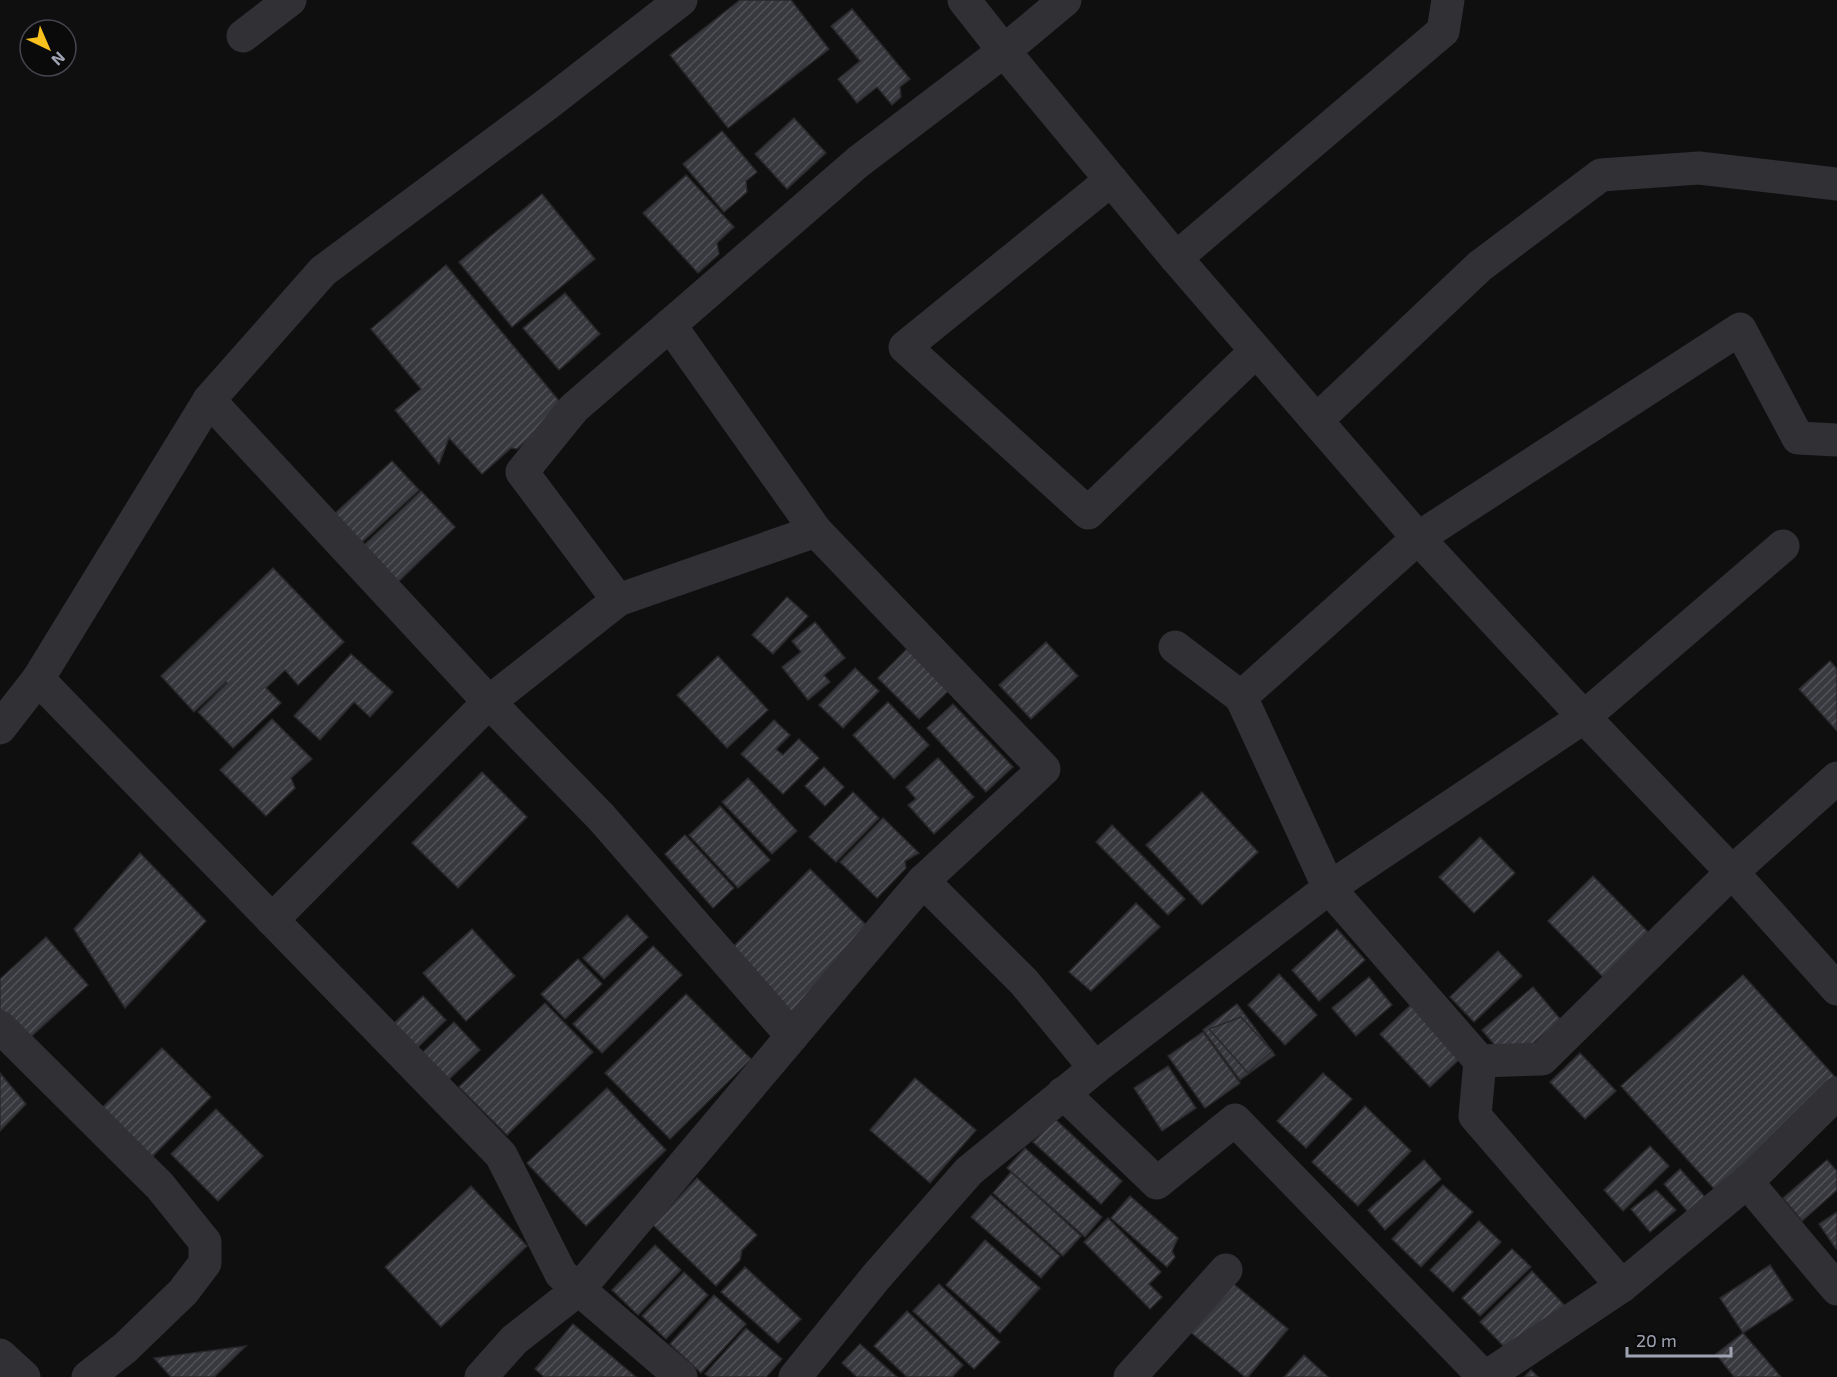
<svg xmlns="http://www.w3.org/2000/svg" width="1837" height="1377" font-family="'Exo 2',sans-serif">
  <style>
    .building { fill: url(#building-hatch); stroke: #29292c; stroke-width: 1.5 }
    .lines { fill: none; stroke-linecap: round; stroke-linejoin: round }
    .minor { stroke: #303035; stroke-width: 33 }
  </style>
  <defs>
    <pattern id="building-hatch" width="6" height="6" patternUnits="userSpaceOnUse" patternTransform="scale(1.5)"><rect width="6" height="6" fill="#38393e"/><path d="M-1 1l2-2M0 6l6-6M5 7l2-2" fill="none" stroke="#525258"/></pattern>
  </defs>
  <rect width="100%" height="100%" fill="#0f0f10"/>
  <g class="building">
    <polygon points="740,0 791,0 829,49 728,128 670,55"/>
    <polygon points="852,9 910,79 900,87 901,97 892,105 877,87 857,103 838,79 860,61 831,26"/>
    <polygon points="794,118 826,153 787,189 755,154"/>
    <polygon points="722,131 757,172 746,181 747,192 724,212 683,164"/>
    <polygon points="686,175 734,227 717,243 719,254 698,273 643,213"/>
    <polygon points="542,194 595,259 512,327 459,262"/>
    <polygon points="446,265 565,408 517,449 511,448 482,474 449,438 439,464 395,410 421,389 371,329"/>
    <polygon points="565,293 600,334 559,370 523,328"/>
    <polygon points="392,461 419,490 358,546 331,517"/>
    <polygon points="421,491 455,527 397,583 362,547"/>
    <polygon points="273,568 344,642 298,685 285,670 266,688 281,703 233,748 198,712 227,683 226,682 194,712 161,676"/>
    <polygon points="787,597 808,616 773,654 752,635"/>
    <polygon points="815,622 845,658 824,675 830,682 808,700 782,667 801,652 792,641"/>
    <polygon points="1046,642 1078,676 1031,719 999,685"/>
    <polygon points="907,649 948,691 919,719 878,678"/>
    <polygon points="351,654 393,692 370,717 354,702 320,740 294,716"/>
    <polygon points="718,656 768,710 727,748 677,695"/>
    <polygon points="1830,661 1837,669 1837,731 1799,689"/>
    <polygon points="855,668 879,691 843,728 819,705"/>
    <polygon points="888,702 929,745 894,779 853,735"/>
    <polygon points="953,704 1013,767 986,792 927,728"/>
    <polygon points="272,719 312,759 291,778 295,788 266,816 220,770"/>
    <polygon points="774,720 790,735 776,749 783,755 799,739 819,758 783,794 741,754"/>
    <polygon points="938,758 974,797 934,834 908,805 916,799 906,787"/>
    <polygon points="824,767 844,787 825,806 805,786"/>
    <polygon points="482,772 527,817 458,888 412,843"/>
    <polygon points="748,778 797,831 772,854 722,802"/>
    <polygon points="853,792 879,818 836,862 809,837"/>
    <polygon points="1202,792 1258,852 1202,905 1146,845"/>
    <polygon points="720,806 770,860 738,888 689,835"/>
    <polygon points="883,818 919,853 905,861 906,868 877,898 840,862"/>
    <polygon points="1112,825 1185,899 1168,915 1096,842"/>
    <polygon points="685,835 734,888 713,908 665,854"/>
    <polygon points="1480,837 1515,873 1474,913 1439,877"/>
    <polygon points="140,853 206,921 125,1008 74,929"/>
    <polygon points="810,869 873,932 792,1013 729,951"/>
    <polygon points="1593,876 1648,932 1603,977 1548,921"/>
    <polygon points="1136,903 1160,927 1091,991 1069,972"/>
    <polygon points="627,915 648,937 604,979 583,958"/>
    <polygon points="472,929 515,976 466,1021 423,973"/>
    <polygon points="1337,929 1365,960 1319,1001 1292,970"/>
    <polygon points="46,937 88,985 24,1043 0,1016 0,979"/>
    <polygon points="653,946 682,975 602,1053 573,1024"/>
    <polygon points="1498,951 1522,976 1474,1022 1450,997"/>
    <polygon points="578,959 602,984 565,1019 541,994"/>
    <polygon points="1279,974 1317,1015 1285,1045 1248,1005"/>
    <polygon points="1743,975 1837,1079 1725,1201 1621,1086"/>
    <polygon points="1369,977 1392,1005 1356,1036 1332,1008"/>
    <polygon points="1533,987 1561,1020 1510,1063 1482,1030"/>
    <polygon points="686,994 751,1059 670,1139 605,1073"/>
    <polygon points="423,996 446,1020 415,1050 391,1026"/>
    <polygon points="1416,1000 1466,1053 1430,1087 1380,1034"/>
    <polygon points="545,1003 593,1052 507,1135 459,1087"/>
    <polygon points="1237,1004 1275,1055 1240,1080 1203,1030"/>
    <polygon points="1241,1017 1272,1051 1248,1073 1209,1029"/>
    <polygon points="454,1022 480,1050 444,1084 418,1057"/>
    <polygon points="1203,1032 1240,1083 1205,1108 1168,1056"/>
    <polygon points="162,1048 211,1097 152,1157 103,1107"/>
    <polygon points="1580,1053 1616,1091 1585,1119 1550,1082"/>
    <polygon points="1168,1066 1196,1108 1162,1131 1134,1088"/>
    <polygon points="0,1073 26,1104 0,1131"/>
    <polygon points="1323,1073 1352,1099 1306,1148 1277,1121"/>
    <polygon points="915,1078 976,1130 930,1183 870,1130"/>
    <polygon points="607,1088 666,1150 586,1226 527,1163"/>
    <polygon points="1365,1106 1411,1151 1358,1206 1312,1162"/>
    <polygon points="216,1109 263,1156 218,1201 171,1154"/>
    <polygon points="1055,1119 1122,1181 1101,1204 1033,1142"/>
    <polygon points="1650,1146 1669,1166 1623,1211 1604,1190"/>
    <polygon points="1025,1148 1102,1217 1085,1237 1007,1168"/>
    <polygon points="1424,1160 1441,1179 1385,1230 1368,1210"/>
    <polygon points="1827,1160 1837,1171 1837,1190 1802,1221 1783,1198"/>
    <polygon points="1680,1169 1705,1197 1688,1212 1664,1184"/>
    <polygon points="1011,1172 1081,1236 1063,1256 993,1193"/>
    <polygon points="697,1178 757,1235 742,1250 740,1260 716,1286 653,1225"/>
    <polygon points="1443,1185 1473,1212 1421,1267 1392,1239"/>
    <polygon points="471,1186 527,1246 441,1327 385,1267"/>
    <polygon points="1656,1190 1676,1210 1650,1232 1631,1209"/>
    <polygon points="991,1195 1060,1256 1041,1278 971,1217"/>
    <polygon points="1130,1196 1178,1238 1172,1251 1175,1257 1167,1267 1111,1218"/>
    <polygon points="1837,1212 1837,1248 1836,1249 1819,1224"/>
    <polygon points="1108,1218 1161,1272 1149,1284 1162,1297 1150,1309 1084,1242"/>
    <polygon points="1479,1221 1501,1242 1453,1292 1430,1270"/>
    <polygon points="985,1240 1040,1288 1000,1333 946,1285"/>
    <polygon points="655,1245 681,1270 638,1315 612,1290"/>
    <polygon points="1512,1249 1531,1267 1480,1316 1462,1298"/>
    <polygon points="1770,1265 1793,1300 1743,1333 1720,1298"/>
    <polygon points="745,1267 801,1319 778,1343 721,1292"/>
    <polygon points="1532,1271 1568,1309 1516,1359 1480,1322"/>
    <polygon points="684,1272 708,1295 666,1339 642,1316"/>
    <polygon points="1230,1281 1288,1329 1248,1377 1245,1377 1189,1331"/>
    <polygon points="939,1284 1000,1342 974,1369 913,1311"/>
    <polygon points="714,1295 746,1324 701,1373 670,1344"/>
    <polygon points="907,1311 963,1365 952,1377 907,1377 874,1346"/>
    <polygon points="573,1324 636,1377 544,1377 535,1369"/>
    <polygon points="746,1328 782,1359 766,1377 709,1377 705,1374"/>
    <polygon points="1743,1333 1781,1377 1734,1377 1716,1354"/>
    <polygon points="860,1344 897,1377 857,1377 842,1363"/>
    <polygon points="246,1346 214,1377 171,1377 154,1358"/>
    <polygon points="1304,1355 1328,1377 1284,1377"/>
    <polygon points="1531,1370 1538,1377 1524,1377"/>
  </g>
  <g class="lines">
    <g class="minor">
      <polyline points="681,0 546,105 323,271 209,400 38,679 501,1155 561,1274 681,1377"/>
      <polyline points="964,0 1004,51 1176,258 1418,538 1584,717 1732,872 1837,989"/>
      <polyline points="243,36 290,0"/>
      <polyline points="1111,180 905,347 1088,513 1256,351"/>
      <polyline points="1176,258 1443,31 1448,0"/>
      <polyline points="670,325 816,531"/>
      <polyline points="209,400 489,702 601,817 792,1036 579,1289 514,1340 481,1377"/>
      <polyline points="1317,420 1480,266 1601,175 1699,168 1837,184"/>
      <polyline points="618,600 522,472 574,408 670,325 858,162 1004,51 1065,0"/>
      <polyline points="1175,647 1241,697 1418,538 1740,329 1798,438 1837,440"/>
      <polyline points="0,728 38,679"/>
      <polyline points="272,920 489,702 618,600 816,531 1044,769 923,881 1024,982 1095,1068 969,1171 876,1277 795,1377"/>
      <polyline points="0,1027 160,1186 205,1242 205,1263 183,1292 125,1348 88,1377"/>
      <polyline points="792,1036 923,881"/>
      <polyline points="1480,1061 1542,1059 1732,872 1837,778"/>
      <polyline points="1095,1068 1329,888 1241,697"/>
      <polyline points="1063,1093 1157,1183 1235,1120 1484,1377"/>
      <polyline points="1747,1182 1837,1289"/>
      <polyline points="1622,1286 1475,1116 1480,1061 1329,888 1584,717 1783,546"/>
      <polyline points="0,1355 24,1377"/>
      <polyline points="1130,1377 1226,1270"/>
      <polyline points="1486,1377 1622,1286 1747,1182 1837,1093"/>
    </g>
  </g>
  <g transform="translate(48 48) rotate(136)"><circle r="28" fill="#0a0a0b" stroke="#46474e" stroke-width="1.5"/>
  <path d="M0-4.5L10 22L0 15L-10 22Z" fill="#f9c11e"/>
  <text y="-9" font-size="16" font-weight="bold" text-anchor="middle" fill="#9fa3b2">N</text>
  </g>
  <path d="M1627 1347v9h104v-9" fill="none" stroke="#9fa3b2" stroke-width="3"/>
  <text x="1636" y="1347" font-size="18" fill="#9fa3b2" stroke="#0a0a0b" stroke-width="4.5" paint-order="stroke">20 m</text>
</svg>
